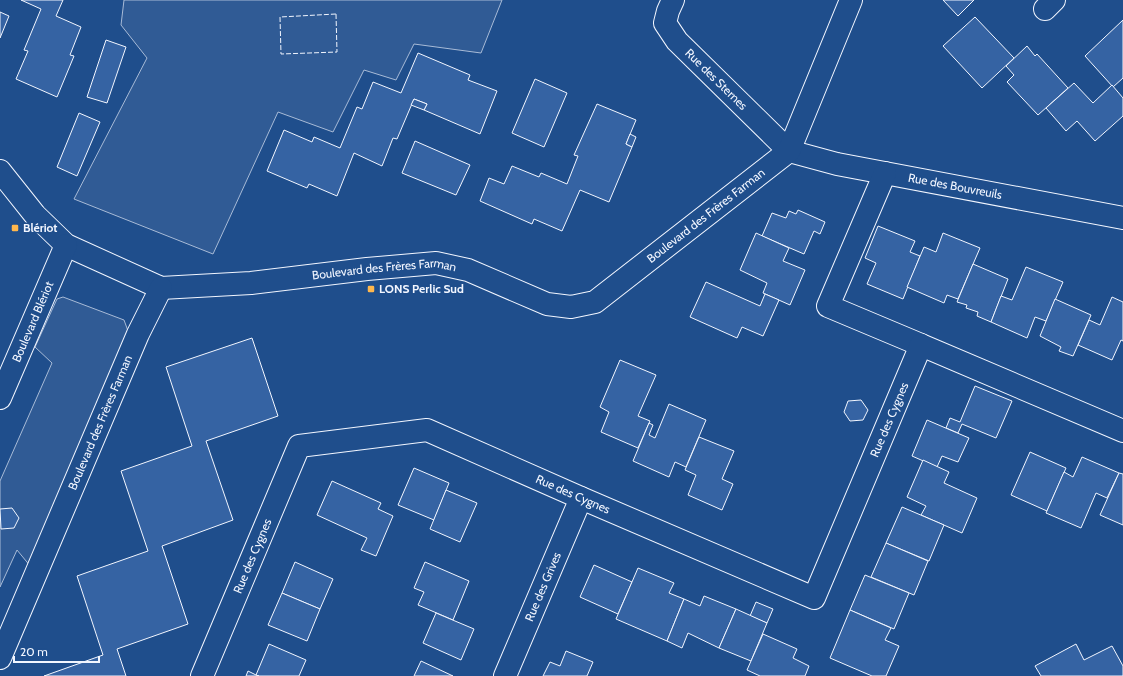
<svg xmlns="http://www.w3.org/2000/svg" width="1123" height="676" font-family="Cabin,sans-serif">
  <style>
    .built { fill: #305b95; stroke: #a8bbd7 }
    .building { fill: #3563a3; stroke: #f2f6ff }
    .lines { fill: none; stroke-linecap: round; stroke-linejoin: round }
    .minor-casing { stroke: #f2f6ff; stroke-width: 24 }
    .tertiary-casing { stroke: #f2f6ff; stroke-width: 24 }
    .minor { stroke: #1f4e8c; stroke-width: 22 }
    .tertiary { stroke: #1f4e8c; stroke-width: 22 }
    .fence { stroke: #f2f6ff; stroke-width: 1; stroke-dasharray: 5 2; stroke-linecap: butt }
    .poi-dot { fill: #ffb74d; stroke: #1f4e8c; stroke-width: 1.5 }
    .labels { text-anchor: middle; stroke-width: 3; stroke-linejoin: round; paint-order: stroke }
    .street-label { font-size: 12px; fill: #f2f6ff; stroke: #1f4e8c }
    .poi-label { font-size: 12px; font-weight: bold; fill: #f2f6ff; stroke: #1f4e8c; text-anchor: start }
  </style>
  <rect width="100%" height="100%" fill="#1f4e8c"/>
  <g class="built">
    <polygon points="124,0 502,0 481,53 414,44 396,80 364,70 333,132 278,112 213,254 74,199 147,58 121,25"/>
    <polygon points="63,297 124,320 128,331 31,567 17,550 0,587 0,481 52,363 35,347 57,299"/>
  </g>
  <g class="building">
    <polygon points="21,0 63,0 56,16 81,27 70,55 74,56 57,97 16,79 28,51 24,50 41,9"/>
    <polygon points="943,0 974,0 958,16"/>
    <polygon points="0,12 9,16 0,38"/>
    <polygon points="975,17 1014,58 982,88 943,46"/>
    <polygon points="1123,20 1123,78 1113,87 1085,56"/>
    <polygon points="106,40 126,47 107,103 87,97"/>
    <polygon points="1027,46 1035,56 1037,54 1068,88 1038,115 1007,82 1014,75 1006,66"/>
    <polygon points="418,53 470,75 468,80 497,91 480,134 424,110 427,104 414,99 397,139 393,138 382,166 354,153 337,196 309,184 307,188 267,171 284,130 312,142 314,137 340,148 357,107 362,109 373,82 401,93"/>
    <polygon points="535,79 567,93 544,147 512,133"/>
    <polygon points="1074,83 1093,103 1112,85 1123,98 1123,116 1095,141 1077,121 1066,131 1046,108"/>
    <polygon points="414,99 427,104 424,110 411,105"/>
    <polygon points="597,104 636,120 626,144 632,147 609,202 580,190 562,231 534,219 532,224 480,201 489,178 504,184 512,166 539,177 541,173 567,184 578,156 574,155"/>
    <polygon points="79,113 100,122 77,176 57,167"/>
    <polygon points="630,134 636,137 632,147 626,144"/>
    <polygon points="415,141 470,165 456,195 402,173"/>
    <polygon points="798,210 825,222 820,234 814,231 804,254 762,236 772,213 786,218 789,211 796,214"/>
    <polygon points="878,226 915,241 910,252 920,256 903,299 867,284 876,263 865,258"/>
    <polygon points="756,233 789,248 783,261 805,270 790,305 763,293 767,283 740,270"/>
    <polygon points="943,233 980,248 958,299 947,295 944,303 907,287 924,247 936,252"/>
    <polygon points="973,264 1008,279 991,322 977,316 978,312 966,308 967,305 957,302"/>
    <polygon points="1026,267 1063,282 1046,321 1035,317 1027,338 991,322 1001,296 1012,300"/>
    <polygon points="706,282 760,306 765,294 779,300 763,336 742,327 737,338 690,317"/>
    <polygon points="1112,297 1123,302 1123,341 1121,340 1112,360 1078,345 1089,320 1100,325"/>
    <polygon points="1055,299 1091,315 1073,356 1059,351 1061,347 1040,336"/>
    <polygon points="252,338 278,416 206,441 233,520 162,546 188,624 117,649 126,676 44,676 103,655 77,576 148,551 121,471 192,446 166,367"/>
    <polygon points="620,360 656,375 638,416 650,421 638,448 601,432 609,412 600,407"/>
    <polygon points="975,386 1012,401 996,438 962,424 958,433 946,428 950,418 960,422"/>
    <polygon points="861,400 868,410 863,420 850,421 844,412 848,401"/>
    <polygon points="669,404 706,420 686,467 675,462 669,477 633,461 649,423 653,425 649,435 655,438"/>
    <polygon points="927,420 969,438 958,462 942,456 937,467 912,456"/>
    <polygon points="699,437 734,451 722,479 733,484 722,510 688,495 696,475 685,470"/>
    <polygon points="1030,452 1066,468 1047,511 1011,495"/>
    <polygon points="1082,457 1119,473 1107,498 1096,493 1081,528 1046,513 1064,472 1073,477"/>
    <polygon points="923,460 949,472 944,483 977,498 962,533 921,515 926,506 907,497"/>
    <polygon points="414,468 449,483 434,520 398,505"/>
    <polygon points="1119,473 1123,474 1123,525 1100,515"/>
    <polygon points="332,481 381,503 378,509 393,516 376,556 361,550 367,538 317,515"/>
    <polygon points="446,490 477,503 460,542 430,529"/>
    <polygon points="902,507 944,525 929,561 886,543"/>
    <polygon points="12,508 19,518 14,528 1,529 0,509"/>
    <polygon points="886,543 928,561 914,595 871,577"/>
    <polygon points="295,562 333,579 320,609 282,593"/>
    <polygon points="425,562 469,581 453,620 418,605 424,592 414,588"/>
    <polygon points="594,565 632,582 618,614 580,597"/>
    <polygon points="638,568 674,583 669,593 684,599 667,641 616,619"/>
    <polygon points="865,575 909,593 894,629 850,610"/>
    <polygon points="282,593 320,609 307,641 268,625"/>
    <polygon points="704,596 736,609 719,648 688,633 682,648 667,641 684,599 700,606"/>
    <polygon points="756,602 773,609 767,623 750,616"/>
    <polygon points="736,609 767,623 751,661 719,648"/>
    <polygon points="850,610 891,628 885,640 899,646 886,676 872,676 830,658"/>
    <polygon points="436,613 474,629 461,660 423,643"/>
    <polygon points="763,634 797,649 793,658 809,666 805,676 760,676 747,670"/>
    <polygon points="269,644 306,660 299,676 259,676 256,675"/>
    <polygon points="1076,644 1084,660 1112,646 1123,666 1123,676 1041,676 1035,666"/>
    <polygon points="566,651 593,662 587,676 543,676 550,662 560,666"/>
    <polygon points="421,661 453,676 414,676"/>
    <polygon points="248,671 256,675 259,676 246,676"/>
  </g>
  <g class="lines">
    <defs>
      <g id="minor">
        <path id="s1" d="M673 0 668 11 665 23 677 41 789 151 837 164 1123 218"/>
        <polyline points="1045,9 1054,0"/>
        <polyline points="885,173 828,306 921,345"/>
        <path id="s2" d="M202 676 299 446 427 430 581 498 814 598 921 345 1123 431"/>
        <path id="s3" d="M505 676 581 498"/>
      </g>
      <g id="tertiary">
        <path id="s4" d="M0 171 35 215 66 245 161 288 251 283 367 269 436 263 468 270 547 304 571 307 595 302 789 151 851 0"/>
        <path id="s5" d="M0 398 66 245"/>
        <path id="s6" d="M0 658 138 334 161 288"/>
      </g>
    </defs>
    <use href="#minor" class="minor-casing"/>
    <use href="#tertiary" class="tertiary-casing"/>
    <use href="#minor" class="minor"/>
    <use href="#tertiary" class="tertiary"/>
    <polygon class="fence" points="336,14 337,52 281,54 280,17"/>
  </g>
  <g class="poi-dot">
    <rect x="11" y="224" width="8" height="8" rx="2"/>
    <rect x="367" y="285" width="8" height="8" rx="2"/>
  </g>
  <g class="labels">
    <g class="street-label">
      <text dy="4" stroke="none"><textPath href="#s1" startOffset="101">Rue des Sternes</textPath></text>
      <text dy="4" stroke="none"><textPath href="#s1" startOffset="373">Rue des Bouvreuils</textPath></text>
      <text dy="4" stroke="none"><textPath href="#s4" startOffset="788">Boulevard des Frères Farman</textPath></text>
      <text dy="4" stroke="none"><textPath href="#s4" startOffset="428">Boulevard des Frères Farman</textPath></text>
      <text dy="4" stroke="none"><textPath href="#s5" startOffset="83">Boulevard Blériot</textPath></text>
      <text dy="4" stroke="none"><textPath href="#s2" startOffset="994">Rue des Cygnes</textPath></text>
      <text dy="4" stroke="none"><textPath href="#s6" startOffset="256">Boulevard des Frères Farman</textPath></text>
      <text dy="4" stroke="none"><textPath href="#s2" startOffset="538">Rue des Cygnes</textPath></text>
      <text dy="4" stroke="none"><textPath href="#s2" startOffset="130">Rue des Cygnes</textPath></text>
      <text dy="4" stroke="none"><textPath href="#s3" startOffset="97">Rue des Grives</textPath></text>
    </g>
    <g class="poi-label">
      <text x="23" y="232">Blériot</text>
      <text x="379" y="293">LONS Perlic Sud</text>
    </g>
  </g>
  <path d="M14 656v6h85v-6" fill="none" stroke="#f2f6ff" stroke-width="2"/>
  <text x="20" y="656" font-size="12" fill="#f2f6ff" stroke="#1f4e8c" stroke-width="3" paint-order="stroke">20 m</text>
</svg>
